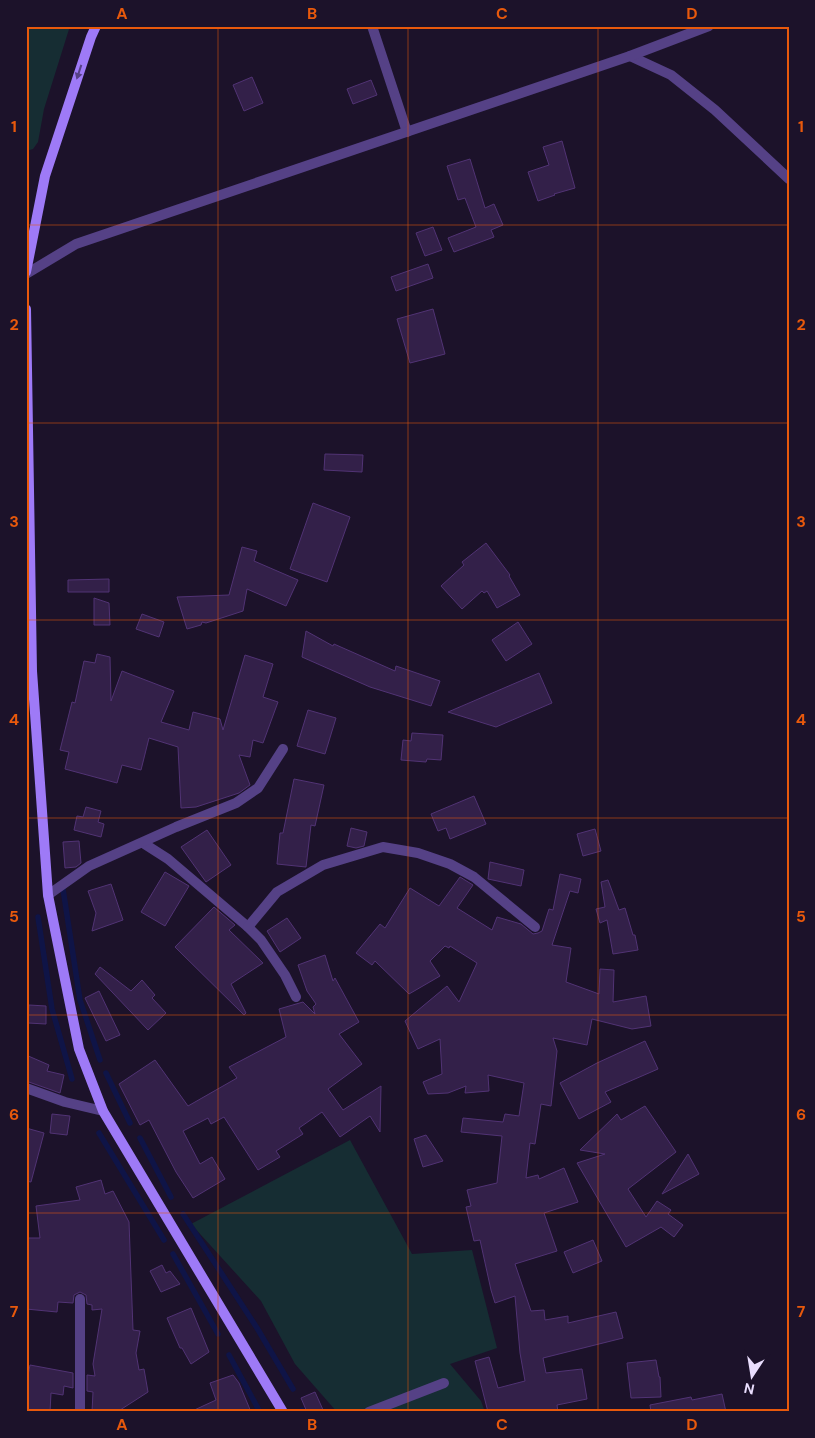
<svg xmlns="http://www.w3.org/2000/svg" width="815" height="1438" font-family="'DM Sans',sans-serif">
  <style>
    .green { fill: #162d33 }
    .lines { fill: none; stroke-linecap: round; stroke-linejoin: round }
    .stream { stroke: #0f1447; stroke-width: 5.5 }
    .building { fill: #332049; stroke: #513374 }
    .lane { stroke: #554186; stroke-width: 10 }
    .street { stroke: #554186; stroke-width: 10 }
    .secondary { stroke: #9e7af7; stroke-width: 10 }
    .oneway { fill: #564186 }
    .grid { fill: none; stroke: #e8590c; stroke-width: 1; stroke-opacity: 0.55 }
    .neatline { fill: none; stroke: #e8590c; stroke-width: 2 }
    .grid-label { font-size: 16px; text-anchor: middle; font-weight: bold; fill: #e8590c }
  </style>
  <rect width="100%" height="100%" fill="#1c122a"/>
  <g class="green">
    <polygon points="26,26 70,26 44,109 38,142 33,149 26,151"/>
    <polygon points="350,1140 412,1254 472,1250 497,1348 450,1364 481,1401 485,1412 337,1412 295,1364 261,1301 191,1224"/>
  </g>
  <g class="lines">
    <g class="stream">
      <polyline points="63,889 80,1000 100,1060"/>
      <polyline points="38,917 52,1009 72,1079"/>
      <polyline points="106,1073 130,1123"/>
      <polyline points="99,1133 164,1240"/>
      <polyline points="140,1138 171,1197"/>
      <polyline points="183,1214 257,1328 293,1389"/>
      <polyline points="173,1254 218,1334"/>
      <polyline points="229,1355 260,1412"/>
      <polyline points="302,1410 303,1412"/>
    </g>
  </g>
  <g class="building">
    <polygon points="252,77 263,103 244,111 233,85"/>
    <polygon points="371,80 377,95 353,104 347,89"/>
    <polygon points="562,141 575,188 554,194 555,195 538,201 528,172 549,165 543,147"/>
    <polygon points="470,159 485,208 494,204 503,225 491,230 494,237 454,252 448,238 476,227 465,198 458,200 447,166"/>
    <polygon points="433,227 442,250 425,256 416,233"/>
    <polygon points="428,264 433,278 396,291 391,277"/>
    <polygon points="433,309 445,354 410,363 397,319"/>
    <polygon points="325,454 363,455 362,472 324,470"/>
    <polygon points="313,503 350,517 327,582 290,569"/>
    <polygon points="486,543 510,575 509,576 520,595 497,608 487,591 484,593 482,591 462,609 441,586 464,565 462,562"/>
    <polygon points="242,547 257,551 254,561 298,580 286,606 247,589 243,611 206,623 202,622 201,625 187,629 177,597 229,595"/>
    <polygon points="109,579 109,592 68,592 68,580"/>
    <polygon points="94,598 109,603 110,625 94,625"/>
    <polygon points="142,614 164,622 159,637 136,629"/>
    <polygon points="518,622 532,644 506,661 492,640"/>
    <polygon points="306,631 333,646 334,644 395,671 396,666 440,681 431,706 370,687 302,657"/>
    <polygon points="97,654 110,657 111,701 122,671 174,691 161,722 189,730 193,712 220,719 223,730 245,655 273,664 263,697 278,702 263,743 253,740 250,757 239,755 250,785 239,793 196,807 181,808 178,747 149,738 141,770 122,765 117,783 65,769 69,752 60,750 72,702 75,703 84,661 95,663"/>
    <polygon points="539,673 552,703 496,727 448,712"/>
    <polygon points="308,710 336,718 325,754 297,746"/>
    <polygon points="412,733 443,735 441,760 427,759 426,762 401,760 403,740 411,741"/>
    <polygon points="294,779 324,785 315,826 311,825 306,867 277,864 280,833 283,833"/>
    <polygon points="474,796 486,824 450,839 446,828 438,831 431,814"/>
    <polygon points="86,807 101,811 98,822 104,824 101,837 74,830 77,816 83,817"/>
    <polygon points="351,828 367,832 364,846 356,848 347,846"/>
    <polygon points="595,829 601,851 583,856 577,834"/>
    <polygon points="207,830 231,865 206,882 181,847"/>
    <polygon points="79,841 81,863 76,867 65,868 63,842"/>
    <polygon points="490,862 524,870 521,886 488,879"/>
    <polygon points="165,872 189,886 165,926 141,912"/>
    <polygon points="560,874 581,879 578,893 570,891 552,945 571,948 566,982 599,994 600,969 614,970 613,1002 646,996 651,1026 632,1029 592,1019 587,1045 553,1038 557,1051 551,1106 541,1104 535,1144 530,1143 526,1178 538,1175 539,1179 564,1168 578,1202 544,1213 557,1251 515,1264 531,1311 544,1310 545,1320 568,1316 568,1323 616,1312 623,1338 543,1358 546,1373 582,1369 587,1399 557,1405 558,1412 488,1412 475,1361 489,1357 498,1388 525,1381 520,1353 515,1296 495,1303 491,1290 480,1240 474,1241 466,1207 471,1206 467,1190 497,1183 502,1136 461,1132 463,1118 503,1122 505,1114 519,1116 524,1083 488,1075 489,1091 465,1093 466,1086 448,1093 428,1094 423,1082 442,1074 440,1039 418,1049 405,1021 447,986 459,1002 477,963 450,946 449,948 445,946 430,961 440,976 409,994 375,961 372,965 356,953 380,924 385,928 410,888 439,906 460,877 473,885 457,908 492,930 497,917 521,924 533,934 538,933 542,931 549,909 553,910"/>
    <polygon points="608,880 619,910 625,908 633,935 635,935 638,950 613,954 607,920 600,923 596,909 605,907 601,882"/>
    <polygon points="111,884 123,920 92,931 96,913 88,891"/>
    <polygon points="214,907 235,925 229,930 263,963 231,984 246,1013 244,1015 175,947"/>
    <polygon points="287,918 301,938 280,952 267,931"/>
    <polygon points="325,955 333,981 335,978 359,1022 339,1034 362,1064 328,1089 343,1110 381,1086 380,1132 370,1116 340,1137 322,1112 299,1128 303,1134 276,1151 280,1157 258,1170 224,1117 211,1124 208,1118 183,1131 200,1164 212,1157 225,1179 193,1198 176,1172 149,1120 140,1125 119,1084 155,1060 188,1106 237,1078 229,1067 286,1037 279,1009 303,1002 315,1014 313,1007 316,1004 307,991 298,965"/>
    <polygon points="100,967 131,991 142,980 155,995 152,998 166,1013 148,1030 95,974"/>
    <polygon points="99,991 120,1035 106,1041 85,998"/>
    <polygon points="29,1005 46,1006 46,1024 28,1023"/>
    <polygon points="645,1041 658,1069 605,1092 611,1102 579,1119 560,1083 597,1063"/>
    <polygon points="26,1055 49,1065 47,1071 64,1075 60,1093 26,1081"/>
    <polygon points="645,1106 676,1152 628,1189 646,1217 657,1201 671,1210 668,1214 683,1225 674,1237 661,1227 626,1247 577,1163 605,1154 580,1150 617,1114 621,1120"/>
    <polygon points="52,1114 70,1116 67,1135 50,1133"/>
    <polygon points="26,1128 44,1133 31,1182 26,1181"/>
    <polygon points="426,1135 443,1161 423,1167 414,1139"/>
    <polygon points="688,1154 699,1174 662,1194"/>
    <polygon points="101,1180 105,1194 113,1191 129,1222 133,1330 140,1331 136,1353 139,1370 144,1369 148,1392 117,1412 92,1412 93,1392 87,1391 87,1375 95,1376 93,1364 102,1309 92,1310 92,1305 87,1304 86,1295 80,1292 74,1295 73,1303 58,1302 57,1312 26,1309 26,1238 40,1238 36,1206 80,1200 76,1187"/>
    <polygon points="593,1240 602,1261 573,1273 564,1252"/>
    <polygon points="162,1265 166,1273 170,1271 180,1284 161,1292 150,1271"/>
    <polygon points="191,1308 209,1352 191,1364 182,1348 180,1348 167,1318"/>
    <polygon points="656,1360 659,1377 660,1377 661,1397 631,1398 627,1363"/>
    <polygon points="30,1365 73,1373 73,1388 64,1386 63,1395 51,1393 50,1412 26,1411 26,1386"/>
    <polygon points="233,1375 239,1383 251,1412 190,1412 216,1400 210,1383"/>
    <polygon points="315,1392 324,1412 307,1412 301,1398"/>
    <polygon points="722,1394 726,1412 651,1412 650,1405 691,1397 692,1400"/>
  </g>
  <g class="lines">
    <g class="lane">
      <polyline points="372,26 407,132"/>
      <polyline points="630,56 671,75 715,110 789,179"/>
      <polyline points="26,274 76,244 630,56 709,26"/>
      <polyline points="369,1412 444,1383"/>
    </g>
    <g class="street">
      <polyline points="143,843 168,859 248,927 261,940 285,975 296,997"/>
      <polyline points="48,895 89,866 176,827 236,803 258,788 283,749"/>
      <polyline points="248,927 277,892 323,865 383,847 418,853 450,864 474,877 535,927"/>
      <polyline points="26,1088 65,1102 103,1111"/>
      <polyline points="80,1412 80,1299"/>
    </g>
    <g class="secondary">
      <polyline points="26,272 45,176 91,37 96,26"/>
      <polyline points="26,309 32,671 48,895 79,1049 103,1111 283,1412"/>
    </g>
  </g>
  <defs><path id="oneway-solid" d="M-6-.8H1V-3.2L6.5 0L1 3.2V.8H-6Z" transform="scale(1.25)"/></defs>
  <use class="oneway" href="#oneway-solid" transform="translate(79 72) rotate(108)"/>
  <path class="grid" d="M218 26V1412M408 26V1412M598 26V1412M26 225H789M26 423H789M26 620H789M26 818H789M26 1015H789M26 1213H789"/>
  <rect width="815" height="1438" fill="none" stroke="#1c122a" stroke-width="55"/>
  <g transform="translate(752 1376) rotate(192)" stroke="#1c122a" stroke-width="4" paint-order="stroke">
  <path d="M0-4L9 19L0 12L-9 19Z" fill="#e9ddfd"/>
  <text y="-8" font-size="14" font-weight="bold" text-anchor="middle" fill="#e9ddfd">N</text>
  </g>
  <rect x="28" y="28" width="760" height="1382" class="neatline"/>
  <g class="grid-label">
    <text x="122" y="19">A</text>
    <text x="312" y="19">B</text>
    <text x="502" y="19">C</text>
    <text x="692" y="19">D</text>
    <text x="14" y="132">1</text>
    <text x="801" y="132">1</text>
    <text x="14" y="330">2</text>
    <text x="801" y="330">2</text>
    <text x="14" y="527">3</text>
    <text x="801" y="527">3</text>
    <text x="14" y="725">4</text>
    <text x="801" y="725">4</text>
    <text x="14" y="922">5</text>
    <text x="801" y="922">5</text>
    <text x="14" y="1120">6</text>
    <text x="801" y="1120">6</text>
    <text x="14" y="1317">7</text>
    <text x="801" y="1317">7</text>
    <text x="122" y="1430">A</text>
    <text x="312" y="1430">B</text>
    <text x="502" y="1430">C</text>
    <text x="692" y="1430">D</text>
  </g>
</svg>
